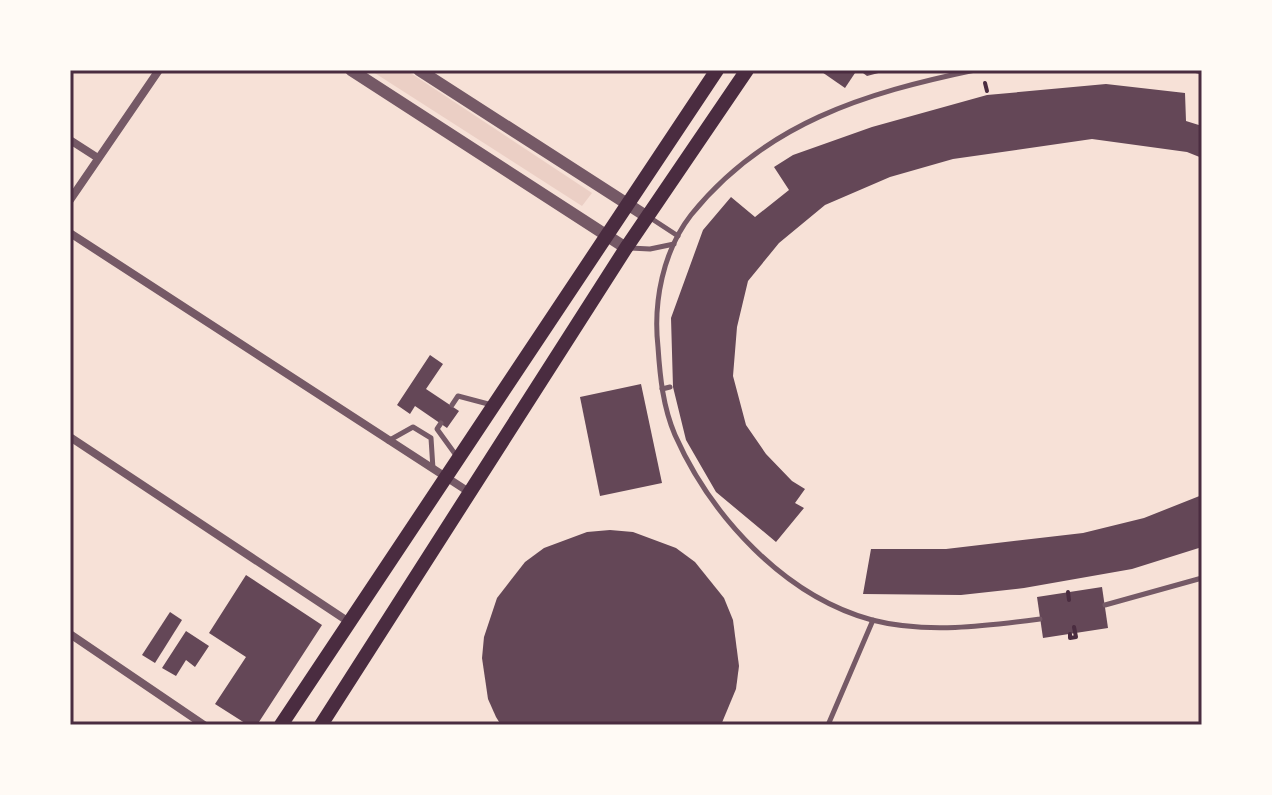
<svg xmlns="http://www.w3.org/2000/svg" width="1272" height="795" font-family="'Space Grotesk',sans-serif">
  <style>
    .green { fill: #ebcfc5 }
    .building { fill: #644757 }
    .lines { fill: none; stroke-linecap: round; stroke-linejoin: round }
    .path { stroke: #4a2c40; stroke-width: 4 }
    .service { stroke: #755966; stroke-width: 5 }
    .minor { stroke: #755966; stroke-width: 8 }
    .tertiary { stroke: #755966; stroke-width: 12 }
    .secondary { stroke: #4a2c40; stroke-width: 14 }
    .neatline { fill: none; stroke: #4a2c40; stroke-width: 3 }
  </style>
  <rect width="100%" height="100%" fill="#f7e1d7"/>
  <polygon class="green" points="370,70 406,70 592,193 582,206"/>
  <g class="building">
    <polygon points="819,70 857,70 845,88"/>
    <polygon points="859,70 885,70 886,71 867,76"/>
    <polygon points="1106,84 1185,93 1186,121 1202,126 1202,158 1187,152 1092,139 953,159 890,177 825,205 779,243 748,281 737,327 733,376 746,425 766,454 792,481 805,489 795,503 804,508 776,542 716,492 686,440 673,387 671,318 703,230 731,197 755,217 789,190 774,167 793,155 872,127 987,95"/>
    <polygon points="430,355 443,364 426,389 459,411 447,428 415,406 410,414 397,405"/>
    <polygon points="641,384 662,483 600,496 580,397"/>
    <polygon points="1202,495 1202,547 1132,569 1024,588 961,595 863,594 871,549 946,549 1083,533 1144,518"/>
    <polygon points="610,530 633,532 676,548 695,562 724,598 733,620 739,666 736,689 721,725 501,725 496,717 488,699 482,658 484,637 497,598 525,562 544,548 587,532"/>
    <polygon points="246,575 322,625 257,725 248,725 215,704 246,657 209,633"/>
    <polygon points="1102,587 1108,628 1043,638 1037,597"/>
    <polygon points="170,612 182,620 155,663 142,655"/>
    <polygon points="186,631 209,646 195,667 186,660 176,676 162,668"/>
  </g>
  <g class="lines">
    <g class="path">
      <polyline points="985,83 987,91"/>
      <polyline points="1068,592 1069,600"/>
      <polyline points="1070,634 1070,638 1076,637 1074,627"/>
    </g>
    <g class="service">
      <path d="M975 70C865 93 765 123 691 215 663 251 653 302 658 347 660 377 663 407 675 435 711 516 784 596 872 620 926 634 986 626 1040 619"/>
      <polyline points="1194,70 1202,72"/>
      <polyline points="649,217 678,236"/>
      <polyline points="630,248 650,249 674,244"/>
      <polyline points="662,389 670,387"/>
      <polyline points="452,405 458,396 492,405"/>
      <polyline points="441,423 437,429 458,458"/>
      <polyline points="388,441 413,427 431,438 433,469"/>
      <polyline points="1105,605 1202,578"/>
      <polyline points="828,725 873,620"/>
    </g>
    <g class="minor">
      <polyline points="70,140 98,158"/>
      <polyline points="70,200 159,70"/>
      <polyline points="70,233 469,492"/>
      <polyline points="70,437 349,622"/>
      <polyline points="70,634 204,725"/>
    </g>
    <g class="tertiary">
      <polyline points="351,70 626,248"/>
      <polyline points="419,70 646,216"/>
    </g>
    <g class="secondary">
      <polyline points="281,725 717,70"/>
      <polyline points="321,725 626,248 747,70"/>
    </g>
  </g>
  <rect width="1272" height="795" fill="none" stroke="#fffaf5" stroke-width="144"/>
  <rect x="72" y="72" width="1128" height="651" class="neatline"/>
</svg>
